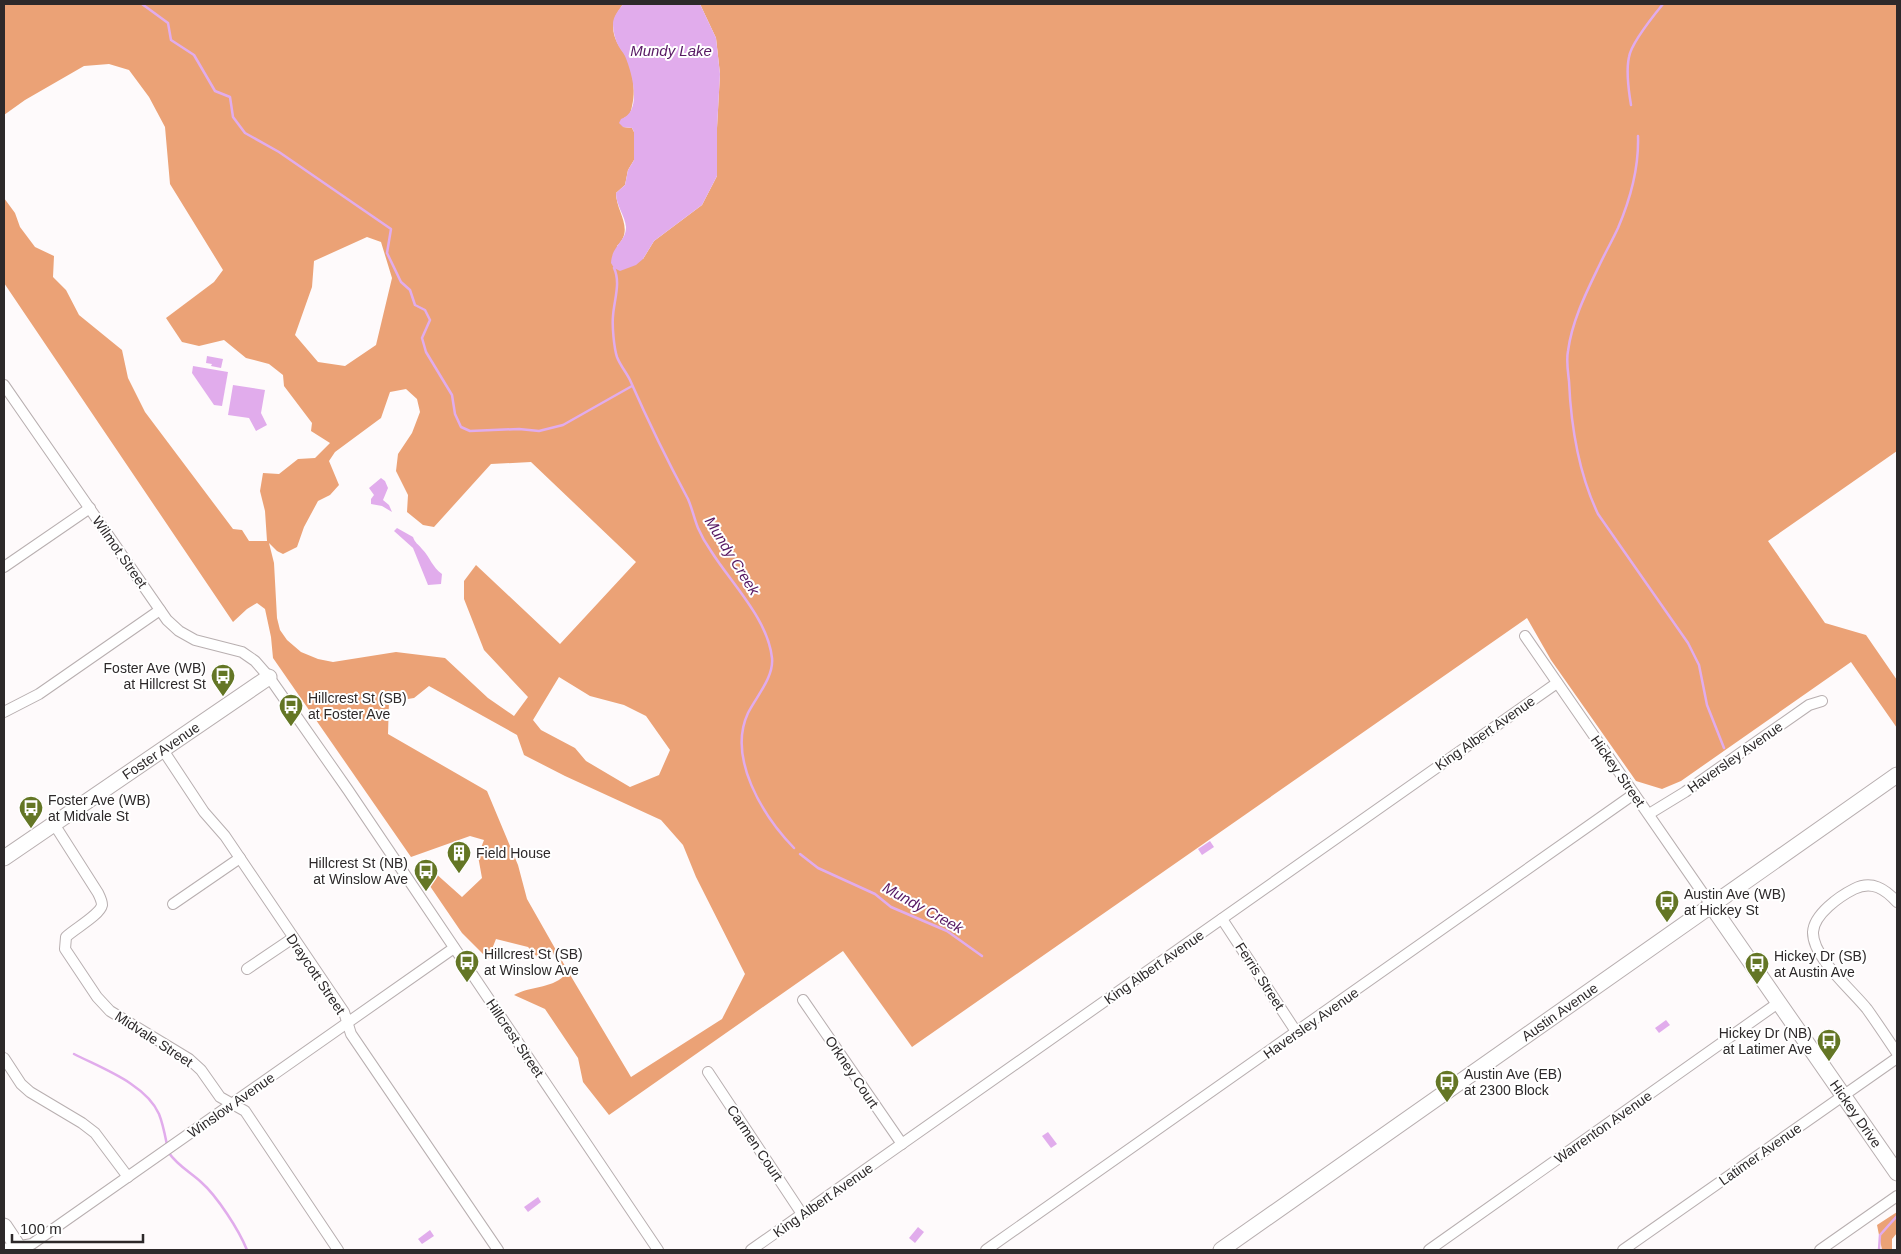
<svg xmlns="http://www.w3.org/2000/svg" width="1901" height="1254" font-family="Helvetica,sans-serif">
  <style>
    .forest { fill: #eba276; fill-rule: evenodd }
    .water { fill: #e1acec }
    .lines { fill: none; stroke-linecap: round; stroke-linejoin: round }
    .stream { stroke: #e1acec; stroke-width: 2.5 }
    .street-casing { stroke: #b8afb0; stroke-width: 12 }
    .secondary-casing { stroke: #b8afb0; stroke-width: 17 }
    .street { stroke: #fff; stroke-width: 10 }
    .secondary { stroke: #fff; stroke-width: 15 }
    .labels { text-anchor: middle; stroke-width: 4; stroke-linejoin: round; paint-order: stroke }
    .street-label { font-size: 14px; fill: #2d292a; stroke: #fff }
    .poi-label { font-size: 14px; fill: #2d292a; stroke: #fff; text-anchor: start }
    .water-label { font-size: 15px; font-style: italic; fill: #571863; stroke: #fff }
  </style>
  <rect width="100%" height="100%" fill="#fefafb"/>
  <g class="forest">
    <path d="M4 4H623C620 9 615 15 614 21 611 33 617 44 624 53 633 67 636 90 632 106 631 112 630 115 624 118L623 127 632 128 634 132V160L628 170 625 185 616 193C616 212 635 229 617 246L643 259 654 241 702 205 717 176V128L720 74 716 38 700 4H1897V451L1768 541 1825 623 1866 635 1897 680V728L1851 662 1681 781 1662 789 1636 781 1551 660 1527 618 912 1047 843 951 609 1115 583 1082 578 1058 545 1009 514 995C530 986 550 989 564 976L552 951 539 959 528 947 496 939 488 959 462 933 419 870 434 872 462 897 482 878 478 856 484 840 470 836 411 857 273 658 271 637 265 609 257 603 247 609 233 622 4 283V198L15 213 20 227 35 247 54 256 53 277 66 290 79 315 122 350 128 378 145 412 233 529 242 530 249 541H267L265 511 260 491 263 473 279 474 298 459 315 458 330 443 311 431 312 423 284 386 283 375 269 364 246 358 224 340 199 346 182 342 166 318 214 282 223 270 170 184 165 127 149 97 129 70 109 64 84 66 25 100 4 115ZM367 237 381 242 392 278 376 345 345 366 318 362 295 335 312 287 314 261ZM406 389 417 399 420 412 412 433 398 454 396 471 408 495 407 512 423 525 434 527 491 464 531 462 636 562 560 644 476 565 464 581V599L484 650 528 697 514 716 488 698 445 658 396 652 333 662 318 659 301 652 287 640 280 630 277 618 274 563 269 543 277 551 283 554 297 547 304 527 318 501 330 495 339 485 329 461 335 452 381 418 390 392ZM559 677 590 696 624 705 646 716 670 750 659 775 630 787 586 761 575 748 541 730 533 720ZM429 686 517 735 524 755 565 776 661 820 683 845 696 877 745 974 722 1019 631 1077 569 973 527 899 518 865 487 791 388 734 389 702 414 698Z"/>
    <polygon points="1897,1212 1897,1233 1892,1239 1892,1250 1882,1250 1877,1225"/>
  </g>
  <g class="water">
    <path d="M623 4H700L716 38 720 74 717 128V176L702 205 654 241 643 259 636 265 620 271 614 268 611 263C612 245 626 242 626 227 625 215 616 206 616 193L625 185 628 170 634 160V132L632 128 623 127 619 123 621 119C643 112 632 72 625 56 623 52 619 48 617 43 615 38 613 31 613 24 613 16 619 10 623 4Z"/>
    <polygon points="207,356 223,359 221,368 211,366 212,364 206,363"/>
    <polygon points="193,366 228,372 222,406 214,405 192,373"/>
    <polygon points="233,385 265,390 261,413 267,425 256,431 249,418 228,415"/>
    <polygon points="381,478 385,481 388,488 383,500 389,505 392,512 382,506 371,504 371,499 374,495 369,488"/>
    <path d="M397 528 413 537C415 543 418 544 422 549 430 557 432 567 442 574L441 584 428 585 413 548 394 531Z"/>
    <polygon points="1210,841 1214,847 1202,855 1198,849"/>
    <polygon points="1666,1020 1670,1025 1659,1033 1655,1028"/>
    <polygon points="1048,1132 1057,1144 1051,1148 1042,1136"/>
    <polygon points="538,1197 541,1202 528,1212 524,1207"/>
    <polygon points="918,1227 924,1232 915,1243 909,1238"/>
    <polygon points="430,1230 434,1236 422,1244 418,1239"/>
  </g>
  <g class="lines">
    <g class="stream">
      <polyline points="142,4 168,23 171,40 194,55 215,91 230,97 233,117 245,133 279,152 391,229 387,253 401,282 410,290 415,305 425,310 430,320 422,338 426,352 452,395 455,414 461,427 470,431 519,429 539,431 563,425 632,386"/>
      <path d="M1631 105C1629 93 1626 70 1629 57 1631 44 1654 15 1663 4"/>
      <path d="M1638 136C1639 167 1630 200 1618 228 1612 241 1605 253 1599 266 1586 293 1572 321 1568 351 1566 361 1568 372 1569 381 1571 427 1578 472 1598 514L1688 643 1699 665 1707 705 1724 748"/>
      <path d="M614 268C621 283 614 300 613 316 612 326 614 348 617 357 620 365 626 372 630 380 648 421 667 460 688 499 692 508 694 518 698 528 701 535 706 544 711 551 731 583 768 619 772 658 774 677 756 697 748 713 727 758 763 816 794 848"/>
      <polyline points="800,854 818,868 875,894 891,907 947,931 982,956"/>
      <path d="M74 1054C101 1068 146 1084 159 1114 163 1124 165 1135 167 1145"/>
      <path d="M169 1153C177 1165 190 1172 201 1182 217 1196 239 1230 247 1250"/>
      <polyline points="1879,1250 1880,1235 1897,1216"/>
    </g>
    <defs>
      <g id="street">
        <polyline points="4,385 167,620 179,631 195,640 242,652 255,661 269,677 348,790 658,1250"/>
        <polyline points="4,567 90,508"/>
        <polyline points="1525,636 1711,905"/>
        <polyline points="4,712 39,694 160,610"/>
        <polyline points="163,750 204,812 225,836 344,1012 351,1034 498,1250"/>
        <polyline points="1649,814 1685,792 1809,705 1822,701"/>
        <path d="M54 824 98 893C100 897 102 901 102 905 100 915 74 929 66 937L65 949 97 997 110 1011 189 1059 201 1070 220 1097 245 1111 338 1250"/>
        <path d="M1897 902C1885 889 1872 880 1854 889 1840 896 1814 914 1813 932 1812 957 1852 990 1867 1009 1877 1023 1887 1038 1897 1053"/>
        <polyline points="173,904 240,858"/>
        <polyline points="1222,919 1297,1033"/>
        <polyline points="247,969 293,938"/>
        <polyline points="803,1000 902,1144"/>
        <polyline points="4,1058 21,1084 30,1092 82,1123 95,1133 128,1177"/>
        <polyline points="708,1072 802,1214"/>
        <polyline points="4,1249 32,1244 454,948"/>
        <polyline points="751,1250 1557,683"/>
        <polyline points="986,1250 1634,794"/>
        <polyline points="1429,1250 1778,1003"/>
        <polyline points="1623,1250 1897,1058"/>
        <polyline points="1820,1250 1897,1196"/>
      </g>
      <g id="secondary">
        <path id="s1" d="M4 858 269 677"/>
        <path id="s2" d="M1711 905 1897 1173"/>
        <polyline points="4,1226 20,1250"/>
        <path id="s3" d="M1221 1250 1897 775"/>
      </g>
    </defs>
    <use href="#street" class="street-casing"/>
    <use href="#secondary" class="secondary-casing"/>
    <use href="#street" class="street"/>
    <use href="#secondary" class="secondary"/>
  </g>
  <defs>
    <symbol id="bus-pin" viewBox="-11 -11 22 30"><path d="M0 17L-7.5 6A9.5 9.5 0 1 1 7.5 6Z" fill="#647625" stroke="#fff"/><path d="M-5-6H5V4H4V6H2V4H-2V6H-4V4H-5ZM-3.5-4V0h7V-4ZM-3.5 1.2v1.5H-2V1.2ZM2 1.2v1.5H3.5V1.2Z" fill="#fff"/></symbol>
    <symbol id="building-pin" viewBox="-11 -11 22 30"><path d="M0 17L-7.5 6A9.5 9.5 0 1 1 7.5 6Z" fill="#647625" stroke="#fff"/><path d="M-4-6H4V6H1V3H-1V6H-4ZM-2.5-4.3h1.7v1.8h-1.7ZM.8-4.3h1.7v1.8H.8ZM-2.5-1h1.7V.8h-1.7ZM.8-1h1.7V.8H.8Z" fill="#fff"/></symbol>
  </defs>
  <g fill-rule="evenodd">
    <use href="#bus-pin" x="209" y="662" width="28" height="38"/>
    <use href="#bus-pin" x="277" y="692" width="28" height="38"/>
    <use href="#bus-pin" x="17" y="794" width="28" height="38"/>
    <use href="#building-pin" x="445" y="839" width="28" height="38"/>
    <use href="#bus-pin" x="412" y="857" width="28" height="38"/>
    <use href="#bus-pin" x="1653" y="888" width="28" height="38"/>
    <use href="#bus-pin" x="453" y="948" width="28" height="38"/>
    <use href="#bus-pin" x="1743" y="950" width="28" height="38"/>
    <use href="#bus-pin" x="1815" y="1027" width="28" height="38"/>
    <use href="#bus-pin" x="1433" y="1068" width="28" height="38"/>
  </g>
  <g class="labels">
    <g class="street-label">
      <text transform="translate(120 552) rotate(55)" y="5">Wilmot Street</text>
      <text transform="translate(1485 733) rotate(-35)" y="5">King Albert Avenue</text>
      <text dy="5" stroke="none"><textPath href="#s1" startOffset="190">Foster Avenue</textPath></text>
      <text transform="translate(1735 757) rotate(-35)" y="5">Haversley Avenue</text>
      <text transform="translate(1618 771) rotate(55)" y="5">Hickey Street</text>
      <text transform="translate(1154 967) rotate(-35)" y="5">King Albert Avenue</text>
      <text transform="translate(316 974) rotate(56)" y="5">Draycott Street</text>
      <text transform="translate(1260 976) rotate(57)" y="5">Ferris Street</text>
      <text dy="5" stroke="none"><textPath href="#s3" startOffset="414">Austin Avenue</textPath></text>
      <text transform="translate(1311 1023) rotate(-35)" y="5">Haversley Avenue</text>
      <text transform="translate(515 1038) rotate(56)" y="5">Hillcrest Street</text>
      <text transform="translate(154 1039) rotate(33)" y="5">Midvale Street</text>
      <text transform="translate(852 1072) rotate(56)" y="5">Orkney Court</text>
      <text transform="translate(231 1105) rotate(-35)" y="5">Winslow Avenue</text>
      <text dy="5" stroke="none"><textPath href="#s2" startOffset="254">Hickey Drive</textPath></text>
      <text transform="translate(1603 1127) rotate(-35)" y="5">Warrenton Avenue</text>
      <text transform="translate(755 1143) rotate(56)" y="5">Carmen Court</text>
      <text transform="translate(1760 1154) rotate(-35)" y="5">Latimer Avenue</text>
      <text transform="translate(823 1200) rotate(-35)" y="5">King Albert Avenue</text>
    </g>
    <g class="poi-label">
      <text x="206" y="673" text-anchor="end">Foster Ave (WB)<tspan x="206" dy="16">at Hillcrest St</tspan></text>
      <text x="308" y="703">Hillcrest St (SB)<tspan x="308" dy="16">at Foster Ave</tspan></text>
      <text x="48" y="805">Foster Ave (WB)<tspan x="48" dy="16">at Midvale St</tspan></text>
      <text x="476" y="858">Field House</text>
      <text x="408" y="868" text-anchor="end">Hillcrest St (NB)<tspan x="408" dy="16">at Winslow Ave</tspan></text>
      <text x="1684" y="899">Austin Ave (WB)<tspan x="1684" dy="16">at Hickey St</tspan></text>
      <text x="484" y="959">Hillcrest St (SB)<tspan x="484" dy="16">at Winslow Ave</tspan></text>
      <text x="1774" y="961">Hickey Dr (SB)<tspan x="1774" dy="16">at Austin Ave</tspan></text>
      <text x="1812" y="1038" text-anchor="end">Hickey Dr (NB)<tspan x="1812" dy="16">at Latimer Ave</tspan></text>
      <text x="1464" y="1079">Austin Ave (EB)<tspan x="1464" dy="16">at 2300 Block</tspan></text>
    </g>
    <g class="water-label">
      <text x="671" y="56">Mundy Lake</text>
      <text transform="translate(732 556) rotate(58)" y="5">Mundy Creek</text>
      <text transform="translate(923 908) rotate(29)" y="5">Mundy Creek</text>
    </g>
  </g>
  <rect width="1901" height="1254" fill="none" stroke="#2d292a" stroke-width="10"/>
  <path d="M12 1234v8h131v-8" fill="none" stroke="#2d292a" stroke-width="2.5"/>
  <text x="20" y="1234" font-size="15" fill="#2d292a" stroke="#ffffff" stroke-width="4" paint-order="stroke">100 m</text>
</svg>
